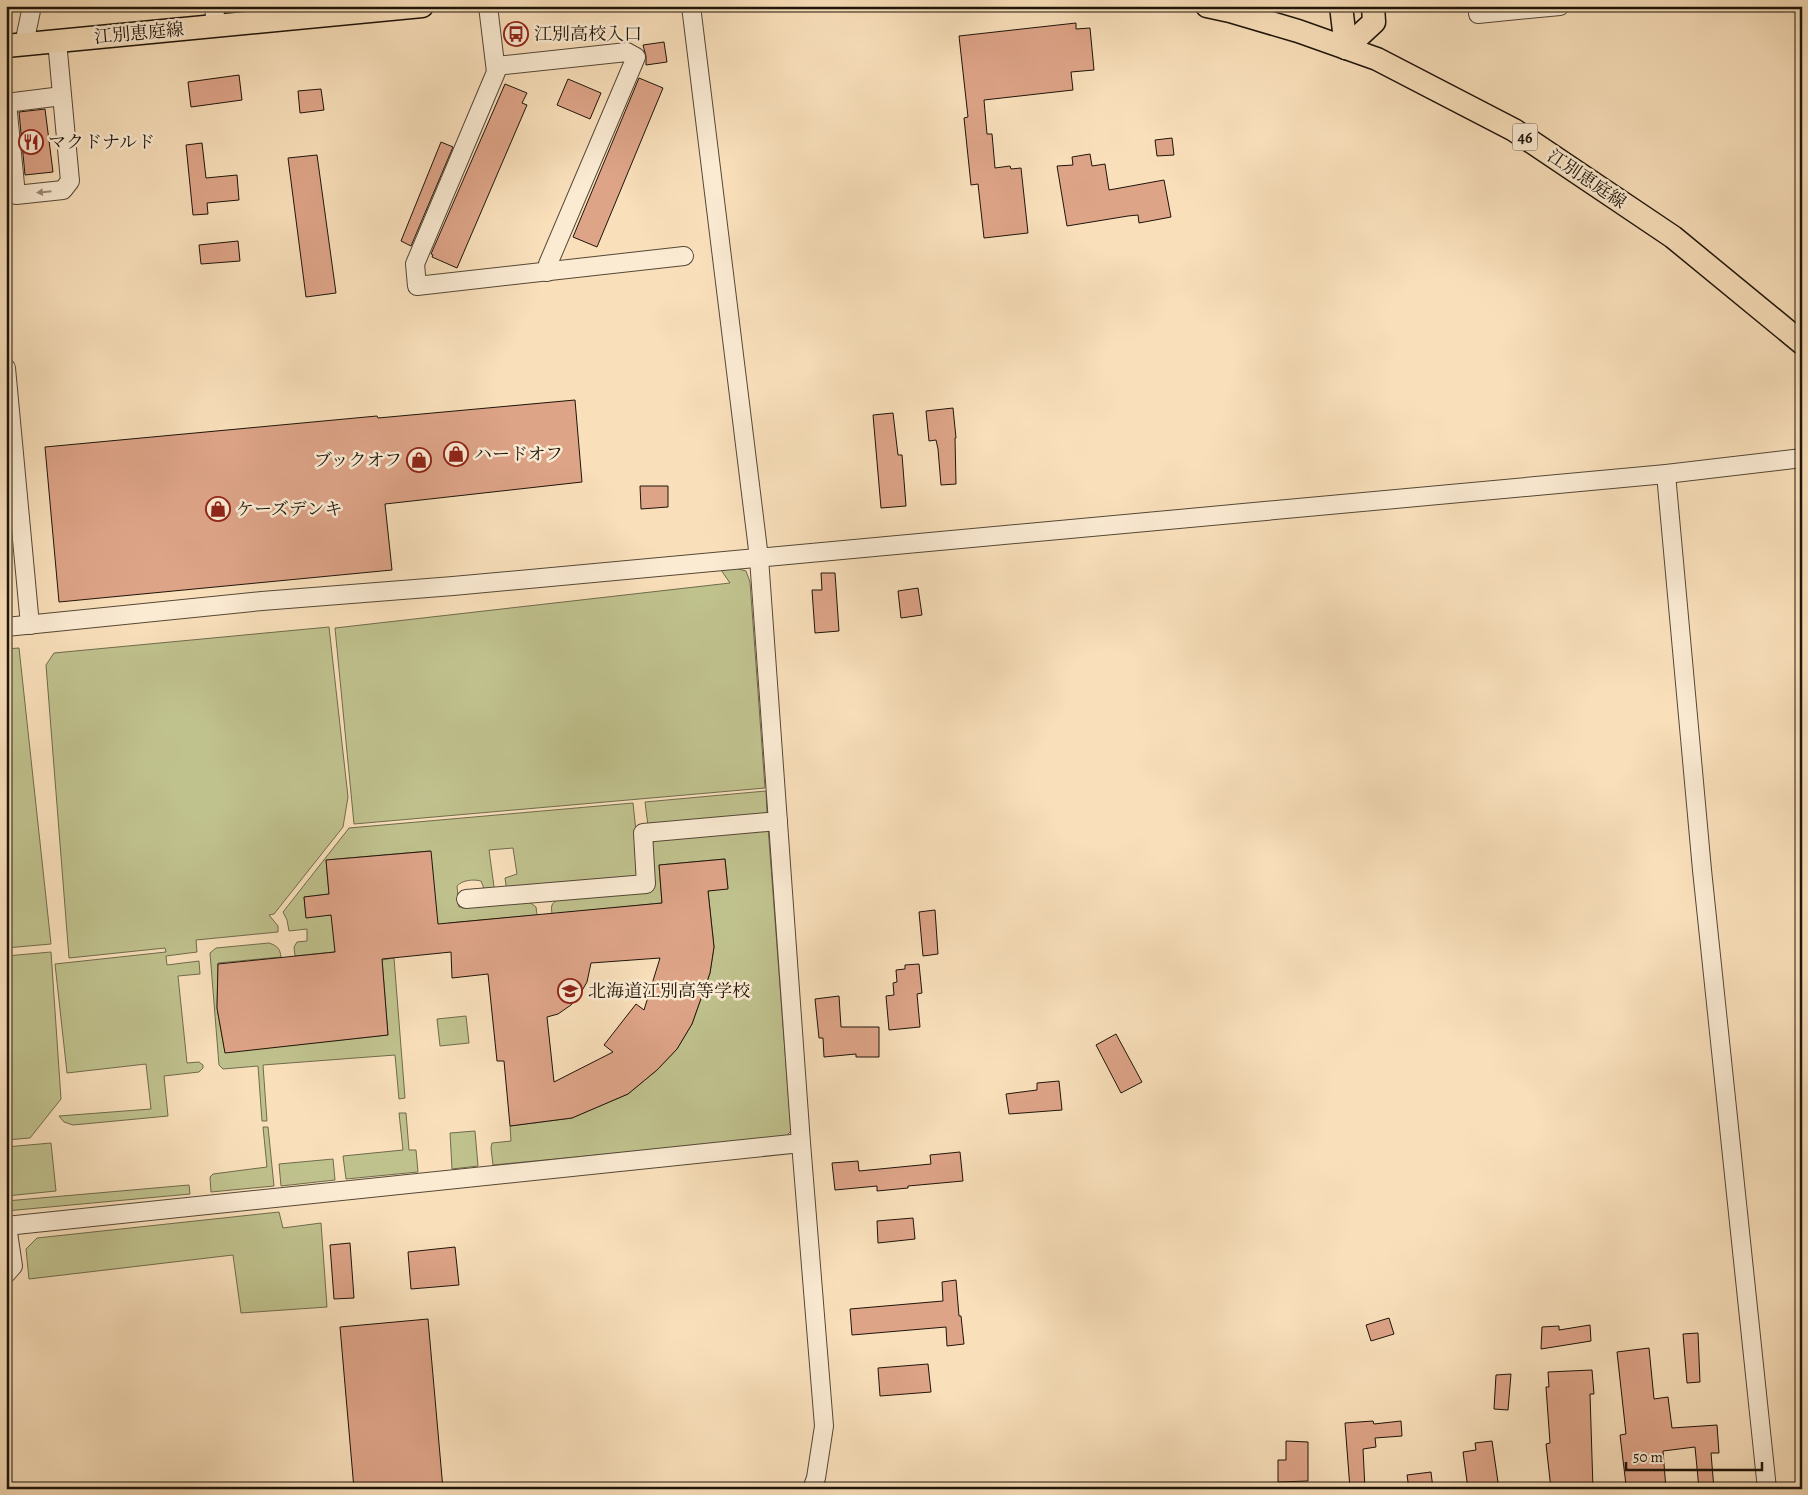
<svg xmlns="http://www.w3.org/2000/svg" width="1808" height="1495" font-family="Alegreya,'Noto Serif JP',serif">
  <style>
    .green { fill: #c0c28e; stroke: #6f6b4c }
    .building { fill: #dea488; stroke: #1e1409; fill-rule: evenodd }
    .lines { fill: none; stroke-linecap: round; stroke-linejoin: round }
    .minor-casing { stroke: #554736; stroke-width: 20 }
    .major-casing { stroke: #1e1409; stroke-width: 25 }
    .minor { stroke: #fbebd3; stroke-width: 18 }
    .major { stroke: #f9e0bb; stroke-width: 22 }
    .oneway { fill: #988a78 }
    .labels { text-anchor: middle; stroke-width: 5; stroke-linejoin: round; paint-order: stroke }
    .shield { fill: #fbebd3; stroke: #605446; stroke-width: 1 }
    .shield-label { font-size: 16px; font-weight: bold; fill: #1e1409 }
    .street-label { font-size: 18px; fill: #1e1409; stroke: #fbebd3 }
    .poi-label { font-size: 18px; fill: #1e1409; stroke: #fbebd3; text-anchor: start }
  </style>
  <rect width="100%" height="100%" fill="#f9e0bb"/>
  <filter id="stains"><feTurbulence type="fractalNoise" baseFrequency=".004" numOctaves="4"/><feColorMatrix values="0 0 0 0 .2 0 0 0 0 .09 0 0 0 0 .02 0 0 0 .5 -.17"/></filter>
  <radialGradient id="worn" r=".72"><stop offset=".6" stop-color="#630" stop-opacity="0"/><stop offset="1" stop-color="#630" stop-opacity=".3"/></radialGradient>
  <g class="green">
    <polygon points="735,568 746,571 750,582 765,788 354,824 335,628 730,583 721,570"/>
    <polygon points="329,627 348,797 343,827 274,914 269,915 278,926 278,932 196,940 197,952 166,956 167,965 199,961 200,974 178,976 187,1063 199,1062 203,1065 203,1068 199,1072 164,1076 168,1116 73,1125 64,1122 59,1116 151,1109 146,1064 67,1073 55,964 166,952 165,948 69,958 46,665 54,653"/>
    <polygon points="19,648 51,944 6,948 6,649"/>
    <polygon points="766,791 767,814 648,826 645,802"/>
    <path d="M633 803 640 869 638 878 507 892 505 878 517 874 513 848 489 850 495 894 485 891 481 881C474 879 462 880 457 886L459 907 528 901 536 907 537 915 449 923 438 928 430 851 326 860 329 894 304 897 306 917 331 915 383 947 295 956 294 947 297 942 307 941V929L289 931 287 920 283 912 349 828Z"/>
    <path d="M768 827 791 1131 785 1137 493 1165 491 1148 492 1143 511 1141 510 1126 572 1118 628 1094 657 1070 677 1049 692 1024 710 973 714 947 708 891 728 888 725 859 659 865 662 903 552 914C551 906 551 903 558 900L651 889V845L656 839Z"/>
    <path d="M269 943C278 946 280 949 281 957L218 963 217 1008 225 1052 388 1035 382 960 394 958 405 1098 399 1099 395 1055 263 1065 267 1121H262L258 1066 223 1069 219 1065 210 953 216 948Z"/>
    <polygon points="51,952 61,1099 30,1138 6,1140 6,956"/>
    <polygon points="466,1016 469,1043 440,1046 437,1019"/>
    <polygon points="399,1113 406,1113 409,1150 416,1150 418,1172 346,1179 343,1156 403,1150"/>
    <polygon points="263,1127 268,1127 274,1186 211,1192 210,1177 213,1174 267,1167"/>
    <polygon points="475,1131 478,1166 452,1169 450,1133"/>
    <polygon points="51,1143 56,1191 6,1196 6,1147"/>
    <polygon points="333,1159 335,1180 281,1186 279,1164"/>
    <polygon points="189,1185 190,1194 6,1211 6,1201"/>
    <polygon points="279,1212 283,1228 321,1223 327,1307 241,1313 233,1255 29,1279 26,1249 37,1238"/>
  </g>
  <g class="building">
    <polygon points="1076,23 1076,29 1090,28 1094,70 1071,72 1073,90 984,100 987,134 992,134 995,168 1010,166 1011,169 1021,168 1028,233 984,238 978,184 971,185 964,118 968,117 959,36"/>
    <polygon points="664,42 667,62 646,65 646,56 643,45"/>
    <polygon points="239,75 242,100 191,107 188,82"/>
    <polygon points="639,78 663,88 597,247 573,237"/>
    <polygon points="568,79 601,93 590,119 557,105"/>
    <polygon points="505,84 527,93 522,103 527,105 457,268 432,257 433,255 431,254"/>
    <polygon points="321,89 324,110 300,113 298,91"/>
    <polygon points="45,109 53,172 25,175 19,112"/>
    <polygon points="1172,138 1174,155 1157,156 1155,140"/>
    <polygon points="441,142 453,147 411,246 401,241"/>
    <polygon points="202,143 206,178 237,175 239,200 207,203 208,214 193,215 186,145"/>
    <polygon points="1090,154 1092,166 1105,164 1109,190 1164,180 1171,217 1139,223 1138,215 1128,216 1067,226 1057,166 1073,165 1072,157"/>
    <polygon points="317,155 336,293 306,297 288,158"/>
    <polygon points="238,241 240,261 201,264 199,245"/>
    <polygon points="575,400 582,482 385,504 392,570 59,602 45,447 377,416 378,418"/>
    <polygon points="953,408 956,438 955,438 956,484 941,485 938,449 936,440 929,441 926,411"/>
    <polygon points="893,413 898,455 902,455 906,506 881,508 873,415"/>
    <polygon points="640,486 668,486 668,507 641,509"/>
    <polygon points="821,573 835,573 839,631 815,633 812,590 822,590"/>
    <polygon points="918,588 922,615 901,618 898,591"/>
    <path d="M431 851 438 924 662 903 659 865 725 859 728 889 708 891 714 947 710 973 692 1024 677 1049 657 1070 628 1094 572 1118 510 1126 504 1061H497L488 974 452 978 451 952 382 959 388 1035 225 1053 217 1008 218 964 335 952 331 915 306 918 304 897 329 894 326 860ZM660 958 644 1010 636 1004 604 1045 613 1052 554 1082 547 1017 558 1014 571 1005 580 994 587 982 591 963Z"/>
    <polygon points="935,910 938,954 923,956 919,912"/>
    <polygon points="919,964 922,993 917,994 920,1027 889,1030 886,996 894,995 893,983 897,982 896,970 905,969 905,965"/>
    <polygon points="839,996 841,1027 879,1027 879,1057 856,1057 856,1054 824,1057 823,1038 819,1038 815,999"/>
    <polygon points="1116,1034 1142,1082 1121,1093 1096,1045"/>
    <polygon points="1059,1081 1062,1110 1009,1114 1006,1094 1037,1090 1037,1083"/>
    <polygon points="960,1152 963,1181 908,1186 908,1188 877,1191 877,1186 835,1190 832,1163 858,1161 859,1171 931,1164 930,1155"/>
    <polygon points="913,1218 915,1239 878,1243 877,1221"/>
    <polygon points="350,1243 354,1298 334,1299 330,1245"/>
    <polygon points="455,1247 459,1285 411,1289 408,1252"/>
    <polygon points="956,1280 959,1316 961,1316 964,1344 947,1346 946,1327 852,1335 850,1309 943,1301 942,1282"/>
    <polygon points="1389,1318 1394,1334 1371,1341 1366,1325"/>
    <polygon points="428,1319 443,1489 354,1489 340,1327"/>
    <polygon points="1590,1325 1591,1341 1541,1349 1542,1327 1559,1326 1559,1330"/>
    <polygon points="1698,1333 1700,1382 1687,1383 1683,1334"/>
    <polygon points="1649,1348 1654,1399 1668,1397 1672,1428 1717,1425 1719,1453 1711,1453 1714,1489 1699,1489 1695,1447 1663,1451 1666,1489 1635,1489 1635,1487 1631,1487 1631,1485 1626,1485 1620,1435 1626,1434 1617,1352"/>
    <polygon points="928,1364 931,1392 880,1396 878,1368"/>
    <polygon points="1592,1370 1594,1394 1590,1394 1593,1489 1551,1489 1546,1444 1550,1443 1546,1387 1549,1387 1548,1372"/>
    <polygon points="1511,1374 1508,1410 1494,1409 1496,1375"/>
    <polygon points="1373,1421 1374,1424 1401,1421 1402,1436 1375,1438 1376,1447 1363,1449 1365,1489 1350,1489 1345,1423"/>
    <polygon points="1286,1441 1308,1442 1308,1481 1278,1482 1278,1460 1286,1460"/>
    <polygon points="1492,1441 1499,1489 1468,1489 1463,1452 1476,1450 1475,1443"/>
    <polygon points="1431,1472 1433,1489 1409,1489 1407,1475"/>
  </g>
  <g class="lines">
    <defs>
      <g id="minor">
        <polyline points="214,6 216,26"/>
        <polyline points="488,6 496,72 415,264 417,286 684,256"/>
        <polyline points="691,6 759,558 801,1143 824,1426 816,1478 812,1489"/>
        <polyline points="1478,14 1560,6"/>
        <polyline points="24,44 32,6"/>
        <polyline points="496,66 627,52 636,57 548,264 547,272"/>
        <polyline points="6,103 62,96"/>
        <polyline points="7,103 16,195 63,190 70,181 57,41"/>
        <polyline points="6,368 30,625"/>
        <polyline points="1666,474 1702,870 1767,1489"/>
        <polyline points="6,627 262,601 453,586 1666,474 1802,458"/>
        <polyline points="466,899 646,884 643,833 778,821"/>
        <polyline points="6,1226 801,1143"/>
        <polyline points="6,1274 13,1266 7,1226"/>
      </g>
      <g id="major">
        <polyline points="1207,6 1230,11 1298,31 1377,59 1514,130 1673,237 1802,343"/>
        <polyline points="1341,6 1346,48"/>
        <polyline points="6,46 422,6"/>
        <polyline points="1346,48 1374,22 1373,6"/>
      </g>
    </defs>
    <use href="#minor" class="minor-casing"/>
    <use href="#major" class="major-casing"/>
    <use href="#minor" class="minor"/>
    <use href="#major" class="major"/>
  </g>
  <defs><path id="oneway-solid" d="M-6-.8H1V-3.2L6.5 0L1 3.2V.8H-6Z" transform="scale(1.25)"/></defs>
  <use class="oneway" href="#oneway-solid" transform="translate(44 192) rotate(174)"/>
  <defs>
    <symbol id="bus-ring" viewBox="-11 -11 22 22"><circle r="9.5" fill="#fbebd3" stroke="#8f2418" stroke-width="1.5"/><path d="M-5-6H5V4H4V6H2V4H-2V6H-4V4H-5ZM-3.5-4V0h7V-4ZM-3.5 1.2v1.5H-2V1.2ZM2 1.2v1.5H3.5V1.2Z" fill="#8f2418"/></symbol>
    <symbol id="restaurant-ring" viewBox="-11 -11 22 22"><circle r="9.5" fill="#fbebd3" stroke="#8f2418" stroke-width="1.5"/><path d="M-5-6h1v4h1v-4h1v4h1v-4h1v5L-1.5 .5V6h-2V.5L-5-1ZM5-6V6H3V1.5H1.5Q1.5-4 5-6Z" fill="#8f2418"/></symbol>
    <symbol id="shop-ring" viewBox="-11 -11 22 22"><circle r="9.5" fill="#fbebd3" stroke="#8f2418" stroke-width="1.5"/><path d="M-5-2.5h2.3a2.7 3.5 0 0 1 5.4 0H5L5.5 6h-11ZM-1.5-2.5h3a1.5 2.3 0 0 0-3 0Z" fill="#8f2418"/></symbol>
    <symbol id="school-ring" viewBox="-11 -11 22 22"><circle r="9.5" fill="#fbebd3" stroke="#8f2418" stroke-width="1.5"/><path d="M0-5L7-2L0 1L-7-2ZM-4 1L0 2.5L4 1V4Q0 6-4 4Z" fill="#8f2418"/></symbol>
  </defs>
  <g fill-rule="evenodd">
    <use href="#bus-ring" x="502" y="20" width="28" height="28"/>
    <use href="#restaurant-ring" x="17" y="128" width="28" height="28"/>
    <use href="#shop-ring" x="442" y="440" width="28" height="28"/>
    <use href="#shop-ring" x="405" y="446" width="28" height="28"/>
    <use href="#shop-ring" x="204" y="495" width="28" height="28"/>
    <use href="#school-ring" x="556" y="977" width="28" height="28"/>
  </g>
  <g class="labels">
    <rect class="shield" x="1512.5" y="123.5" width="25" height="27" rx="4"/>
    <g class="shield-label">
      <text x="1525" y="143">46</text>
    </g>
    <g class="street-label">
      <text transform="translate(139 33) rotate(-5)" y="6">江別恵庭線</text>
      <text transform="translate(1587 179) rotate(34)" y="6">江別恵庭線</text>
    </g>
    <g class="poi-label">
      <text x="534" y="40">江別高校入口</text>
      <text x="48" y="148">マクドナルド</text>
      <text x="474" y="460">ハードオフ</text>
      <text x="402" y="466" text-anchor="end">ブックオフ</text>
      <text x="236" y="515">ケーズデンキ</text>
      <text x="588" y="997">北海道江別高等学校</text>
    </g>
  </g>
  <rect width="1808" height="1495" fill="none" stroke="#f9e0bb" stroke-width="25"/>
  <rect x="8" y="8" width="1793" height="1480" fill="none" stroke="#1e1409" stroke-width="2.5"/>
  <rect x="12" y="12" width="1783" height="1470" fill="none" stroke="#1e1409"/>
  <path d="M1626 1462v8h136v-8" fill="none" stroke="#1e1409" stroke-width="2.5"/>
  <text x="1633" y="1462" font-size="15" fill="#1e1409" stroke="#fbebd3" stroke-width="4" paint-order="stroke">50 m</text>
  <rect width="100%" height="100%" filter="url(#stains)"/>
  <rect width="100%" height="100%" fill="url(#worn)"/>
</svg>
